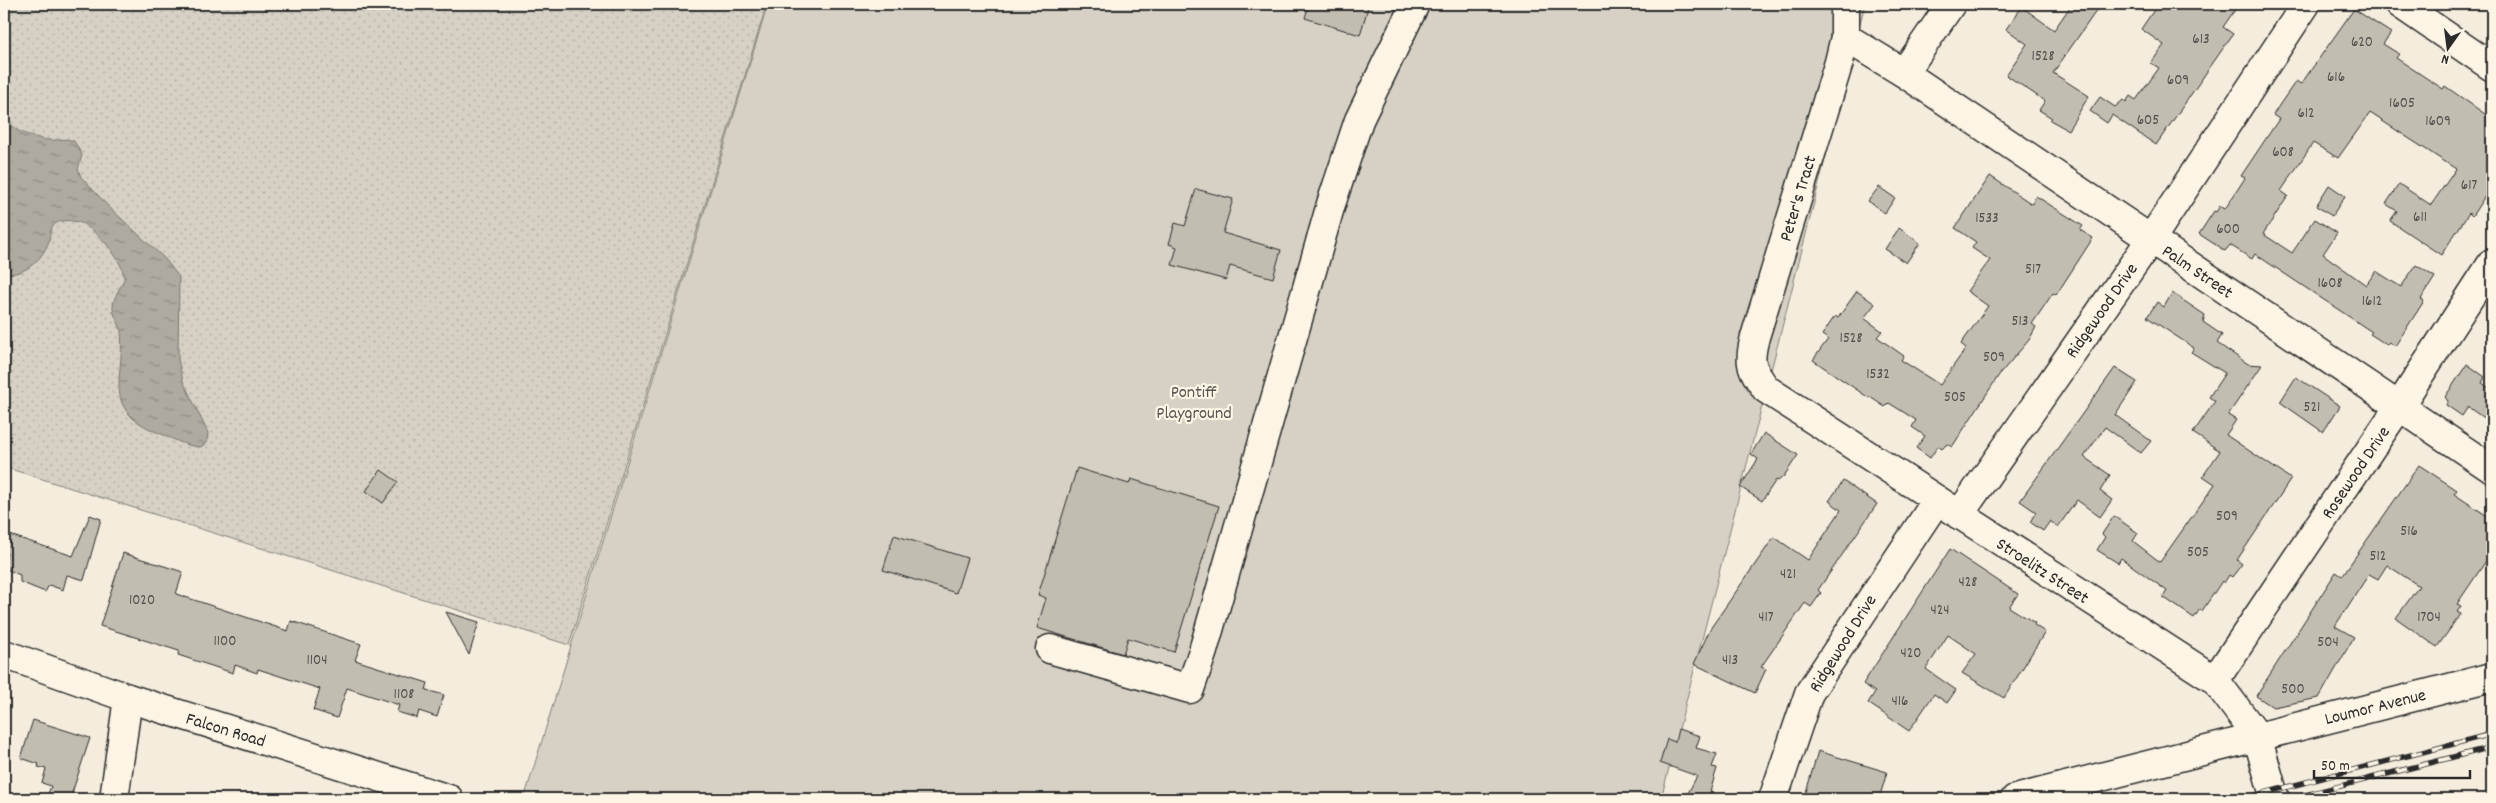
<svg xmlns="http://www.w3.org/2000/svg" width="2496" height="803" font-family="Dekko,sans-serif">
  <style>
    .grass { fill: url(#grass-dots); stroke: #807e78 }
    .park { fill: #d6d1c4; stroke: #807e78 }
    .water { fill: url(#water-ripples); stroke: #7a7771 }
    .building { fill: #c2bdb1; stroke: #2b2b2b }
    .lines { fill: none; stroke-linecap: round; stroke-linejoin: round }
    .minor-casing { stroke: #2b2b2b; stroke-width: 31 }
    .minor { stroke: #fcf5e5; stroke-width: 28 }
    .rail-casing { stroke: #2b2b2b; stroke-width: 5.5 }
    .rail { stroke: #fcf5e5; stroke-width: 4; stroke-dasharray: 11; stroke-linecap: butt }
    .labels { text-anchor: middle; stroke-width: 4.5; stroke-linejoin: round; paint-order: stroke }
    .number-label { font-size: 15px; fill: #51504c }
    .street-label { font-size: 18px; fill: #2b2b2b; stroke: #fcf5e5 }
    .park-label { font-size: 18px; fill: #565451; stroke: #fcf5e5 }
  </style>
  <defs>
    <pattern id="grass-dots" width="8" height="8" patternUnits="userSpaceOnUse" patternTransform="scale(1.25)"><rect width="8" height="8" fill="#d6d1c4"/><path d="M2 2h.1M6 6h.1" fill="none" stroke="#b8b4a9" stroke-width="1.8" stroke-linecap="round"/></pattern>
    <pattern id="water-ripples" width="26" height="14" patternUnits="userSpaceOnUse" patternTransform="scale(1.25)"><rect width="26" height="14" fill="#afaaa0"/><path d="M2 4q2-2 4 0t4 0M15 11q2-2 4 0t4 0" fill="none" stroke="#8f8b83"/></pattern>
  </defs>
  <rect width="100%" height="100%" fill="#f4edde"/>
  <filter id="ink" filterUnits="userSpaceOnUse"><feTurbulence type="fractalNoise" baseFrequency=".02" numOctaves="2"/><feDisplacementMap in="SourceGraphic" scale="10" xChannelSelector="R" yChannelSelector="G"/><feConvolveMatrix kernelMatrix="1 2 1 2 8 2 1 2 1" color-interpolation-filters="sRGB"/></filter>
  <g filter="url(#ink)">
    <polygon class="grass" points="4,4 767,4 569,645 4,467"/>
    <polygon class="park" points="768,4 1865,4 1661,799 524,799"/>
    <path class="water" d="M4 94C9 120 4 127 31 136 38 138 48 141 55 140 63 140 65 138 74 141L82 155 78 169 81 177 108 206 165 259 179 277 178 359 183 381 208 433 207 442 201 447C184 446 174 439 159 433 100 409 125 380 121 331 120 323 112 314 113 306 114 295 123 284 124 279 125 261 94 226 78 222 70 220 59 219 53 226 50 229 50 236 49 241 42 260 26 275 4 274Z"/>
    <g class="building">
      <polygon points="1309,4 1369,4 1360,35 1305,18"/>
      <polygon points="2072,4 2101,4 2053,73 2089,96 2068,130 2050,120 2052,118 2039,110 2045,101 2006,75 2027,44 2006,29 2022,7 2054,30"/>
      <polygon points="2158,4 2239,4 2223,27 2233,34 2156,145 2112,115 2107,123 2090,111 2100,97 2115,107 2123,100 2126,102 2130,96 2136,100 2159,68 2151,63 2164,45 2141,29"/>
      <polygon points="2354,9 2391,33 2383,44 2399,54 2396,58 2443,89 2445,86 2492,119 2492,185 2472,216 2469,213 2441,255 2390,221 2397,211 2386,204 2399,184 2431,205 2456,169 2370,113 2338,158 2313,143 2281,191 2288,196 2263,234 2292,253 2315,219 2337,233 2323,254 2366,285 2376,271 2401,287 2416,265 2435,277 2421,299 2424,301 2395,346 2389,342 2387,345 2370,334 2372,332 2255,254 2252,259 2230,245 2225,251 2199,234 2214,211 2216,212 2220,206 2225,209 2245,178 2241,176 2279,119 2273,115 2280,104 2296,81 2301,84"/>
      <polygon points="1990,176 2032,204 2036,196 2083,226 2080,230 2093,238 2056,295 2053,293 2032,324 2036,327 2029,340 1999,375 1952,447 1947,444 1942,449 1938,446 1930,458 1916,448 1925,436 1912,427 1916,420 1889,403 1885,407 1870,397 1869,398 1813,360 1828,339 1822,335 1835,316 1838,318 1857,291 1875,304 1864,318 1882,331 1877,337 1904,356 1901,360 1940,385 1966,348 1961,344 1988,306 1967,291 1990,260 1972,248 1976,242 1955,228"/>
      <polygon points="2329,185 2345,196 2332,216 2316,206"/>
      <polygon points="1879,187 1895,198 1885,213 1868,201"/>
      <polygon points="1196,189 1233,199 1223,233 1281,250 1273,278 1230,266 1226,280 1172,265 1177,247 1169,244 1175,223 1185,226"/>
      <polygon points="1899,228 1920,243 1906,263 1885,249"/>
      <polygon points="2172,293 2205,315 2203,322 2222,335 2217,343 2248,364 2262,365 2228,415 2236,420 2226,435 2291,479 2237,560 2242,564 2232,577 2229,575 2224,583 2222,581 2202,611 2200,609 2194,618 2163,597 2167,591 2121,558 2118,563 2097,550 2105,537 2102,534 2114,516 2138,533 2133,541 2160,562 2215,484 2203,476 2220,451 2193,433 2215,401 2209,397 2225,373 2191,352 2194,348 2147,317 2157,302 2164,307"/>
      <polygon points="2467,364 2485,377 2482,383 2492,390 2492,424 2468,407 2462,416 2446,405 2448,401 2445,397"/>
      <polygon points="2115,368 2137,382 2115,415 2151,441 2141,453 2105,427 2084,457 2110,475 2100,491 2112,500 2100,517 2077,500 2058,527 2050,521 2043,531 2030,522 2036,512 2020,501"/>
      <polygon points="2296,377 2340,406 2323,432 2280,402"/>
      <polygon points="1764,433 1798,455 1784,476 1778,481 1776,480 1762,501 1740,487 1758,459 1751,454"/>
      <polygon points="2419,465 2457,490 2454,494 2492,519 2492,552 2457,604 2461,606 2457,612 2461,614 2437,647 2396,618 2419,586 2387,565 2378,579 2369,574 2335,626 2354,637 2319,698 2273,707 2256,696 2336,572 2342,576"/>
      <polygon points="1077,468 1129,484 1131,479 1219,506 1174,652 1128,638 1123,654 1037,628 1046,598 1038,595"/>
      <polygon points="381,470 398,482 383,503 366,491"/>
      <polygon points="1843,481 1877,504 1818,590 1821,593 1811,607 1805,603 1761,667 1766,669 1755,693 1694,664 1710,629 1774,537 1808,560 1841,510 1829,501"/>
      <polygon points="90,515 101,519 84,580 67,575 63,590 49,585 45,592 20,582 20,575 4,568 7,553 4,552 4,533 73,556"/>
      <polygon points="894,535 967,558 956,593 883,570"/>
      <polygon points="1950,549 2018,594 2009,607 2035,623 2034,625 2045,632 2004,698 1962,673 1976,654 1948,635 1926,669 1956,690 1947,703 1934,694 1909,731 1868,703 1875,692 1863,684"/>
      <polygon points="123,553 183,572 176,594 288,631 291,621 361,644 355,660 428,683 426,690 444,695 437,717 419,711 417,718 397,712 399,705 347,688 337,718 313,710 320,689 258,669 257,673 235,665 233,673 178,655 179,651 100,626"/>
      <polygon points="446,612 479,622 469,655"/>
      <polygon points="33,720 90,738 70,799 46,799 51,786 42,783 46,769 38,767 39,764 21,758"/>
      <polygon points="1678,729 1700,736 1696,748 1717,754 1712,767 1717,768 1708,799 1685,799 1697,776 1660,763 1667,739 1675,742"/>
      <polygon points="1818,751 1887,772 1879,799 1804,799"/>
    </g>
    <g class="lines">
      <defs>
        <g id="minor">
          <path d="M1845 4V37L1839 62 1755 337C1748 363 1751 368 1766 389L2215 680 2257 736 2275 799"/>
          <polyline points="2400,4 2492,67"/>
          <polyline points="1845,37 1904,73 2492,469"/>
          <polyline points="1904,73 1951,4"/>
          <polyline points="1959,515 2151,239 2306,4"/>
          <polyline points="1050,649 1190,689 1203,651 1331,204 1359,120 1415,4"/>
          <polyline points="4,654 128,698 449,799"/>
          <polyline points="2215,680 2398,408 2492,263"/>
          <polyline points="114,799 128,698"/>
          <polyline points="1773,799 1809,693 1937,500"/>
          <polyline points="2015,799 2492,677"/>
        </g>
      </defs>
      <use href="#minor" class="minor-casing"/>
      <use href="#minor" class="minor"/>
      <defs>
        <g id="rail">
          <polyline points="2241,799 2492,734"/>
          <polyline points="2290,799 2492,747"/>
        </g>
      </defs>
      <use href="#rail" class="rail-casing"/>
      <use href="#rail" class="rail"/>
    </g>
  </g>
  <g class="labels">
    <g class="number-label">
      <text x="2201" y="43">613</text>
      <text x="2362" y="46">620</text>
      <text x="2043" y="60">1528</text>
      <text x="2336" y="81">616</text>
      <text x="2178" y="84">609</text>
      <text x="2402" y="107">1605</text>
      <text x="2306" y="117">612</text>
      <text x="2148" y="124">605</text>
      <text x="2438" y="125">1609</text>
      <text x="2283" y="156">608</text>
      <text x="2469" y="189">617</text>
      <text x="2420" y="221">611</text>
      <text x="1987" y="222">1533</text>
      <text x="2228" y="233">600</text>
      <text x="2033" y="273">517</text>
      <text x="2330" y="287">1608</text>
      <text x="2372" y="305">1612</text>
      <text x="2020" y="325">513</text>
      <text x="1851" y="342">1528</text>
      <text x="1994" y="361">509</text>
      <text x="1878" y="378">1532</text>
      <text x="1955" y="401">505</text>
      <text x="2312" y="411">521</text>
      <text x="2227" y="520">509</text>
      <text x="2409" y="535">516</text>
      <text x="2198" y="556">505</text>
      <text x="2378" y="560">512</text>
      <text x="1788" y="578">421</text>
      <text x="1968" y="586">428</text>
      <text x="142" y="604">1020</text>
      <text x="1940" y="614">424</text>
      <text x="1766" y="621">417</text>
      <text x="2429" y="621">1704</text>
      <text x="225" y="645">1100</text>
      <text x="2328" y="646">504</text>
      <text x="1911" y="657">420</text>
      <text x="317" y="664">1104</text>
      <text x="1730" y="664">413</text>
      <text x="2293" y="693">500</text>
      <text x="404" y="698">1108</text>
      <text x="1900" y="705">416</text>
    </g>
    <g class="street-label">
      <text transform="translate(1797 198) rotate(-73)" y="6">Peter's Tract</text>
      <text transform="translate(2198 271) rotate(34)" y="6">Palm Street</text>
      <text transform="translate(2101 310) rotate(-55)" y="6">Ridgewood Drive</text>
      <text transform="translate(2355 472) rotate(-56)" y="6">Rosewood Drive</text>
      <text transform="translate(2043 570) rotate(33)" y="6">Stroelitz Street</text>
      <text transform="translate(1842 643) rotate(-58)" y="6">Ridgewood Drive</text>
      <text transform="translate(2375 706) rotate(-14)" y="6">Loumor Avenue</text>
      <text transform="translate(226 729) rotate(17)" y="6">Falcon Road</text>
    </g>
    <g class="park-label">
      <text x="1194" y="397">Pontiff<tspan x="1194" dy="21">Playground</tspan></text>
    </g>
  </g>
  <rect width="2496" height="803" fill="none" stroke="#fcf5e5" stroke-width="20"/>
  <rect x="10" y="10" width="2476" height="783" fill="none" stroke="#2b2b2b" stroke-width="2" filter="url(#ink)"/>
  <g transform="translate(2448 48) rotate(194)" stroke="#fcf5e5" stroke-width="4" paint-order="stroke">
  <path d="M0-4L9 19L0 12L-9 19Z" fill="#2b2b2b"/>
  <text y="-8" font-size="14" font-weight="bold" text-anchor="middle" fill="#2b2b2b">N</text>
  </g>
  <path d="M2314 770v8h156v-8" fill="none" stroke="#2b2b2b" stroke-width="2.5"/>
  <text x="2321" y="770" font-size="15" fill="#2b2b2b" stroke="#fcf5e5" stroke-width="4" paint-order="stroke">50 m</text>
</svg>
